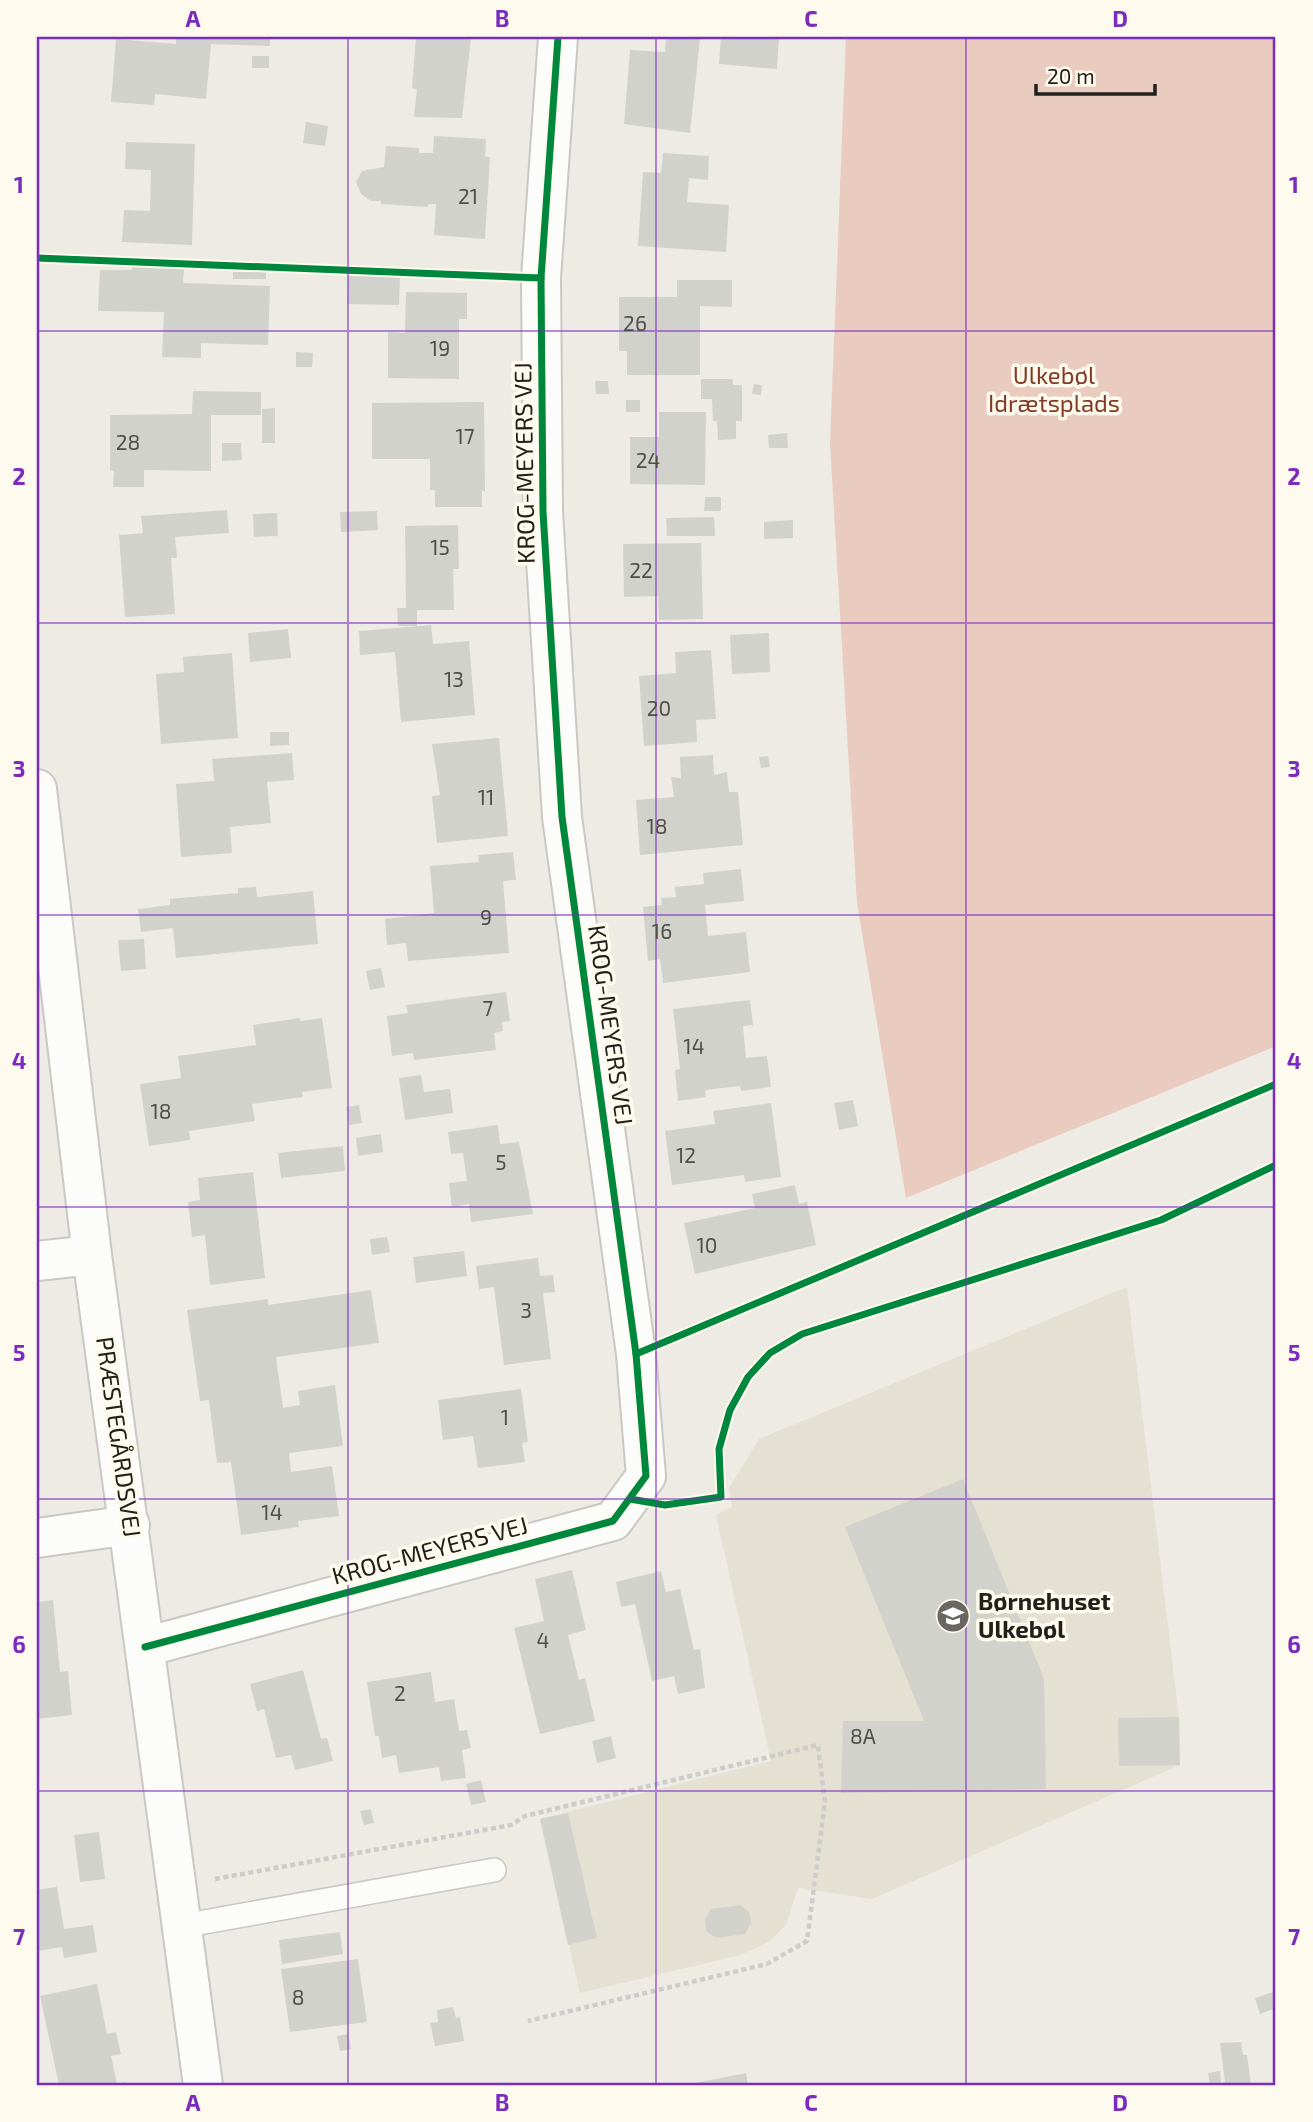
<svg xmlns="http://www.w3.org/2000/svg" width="1313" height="2122" font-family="'Exo 2',sans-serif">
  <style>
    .built { fill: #e4e0d2 }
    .green { fill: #eacbbf }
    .building { fill: #d2d2cd }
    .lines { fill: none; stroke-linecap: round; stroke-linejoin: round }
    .lane-casing { stroke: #cac8c2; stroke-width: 26 }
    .street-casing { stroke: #cac8c2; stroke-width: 42 }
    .secondary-casing { stroke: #cac8c2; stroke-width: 42 }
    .path { stroke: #ccccca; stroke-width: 4.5; stroke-dasharray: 5 3.5; stroke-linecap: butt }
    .lane { stroke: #fcfcfb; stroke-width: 23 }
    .street { stroke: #fcfcfb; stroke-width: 38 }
    .secondary { stroke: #fcfcfb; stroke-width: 38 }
    .cycleway-casing { stroke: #fefaed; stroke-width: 11 }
    .cycleway { stroke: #00873e; stroke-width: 7 }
    .grid { fill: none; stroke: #7b2cbf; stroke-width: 2; stroke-opacity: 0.55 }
    .labels { text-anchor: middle; stroke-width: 7; stroke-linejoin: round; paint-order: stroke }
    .number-label { font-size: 21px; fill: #504e4a }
    .park-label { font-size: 24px; fill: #823925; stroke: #fefaed }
    .street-label { font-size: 24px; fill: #22201c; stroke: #fefaed }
    .poi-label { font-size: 24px; font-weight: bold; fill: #22201c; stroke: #fefaed; text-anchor: start }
    .neatline { fill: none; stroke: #7b2cbf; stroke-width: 2.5 }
    .grid-label { font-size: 23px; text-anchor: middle; font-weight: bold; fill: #7b2cbf }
  </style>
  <rect width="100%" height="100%" fill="#edebe4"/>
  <polygon class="built" points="1127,1287 1179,1717 1180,1765 872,1899 798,1888 786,1925 769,1942 740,1955 580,1993 540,1819 771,1761 716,1515 732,1507 729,1488 759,1439"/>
  <polygon class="green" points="846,37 1276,37 1276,1046 906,1198 857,903 830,443"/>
  <g class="building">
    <polygon points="176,37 270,37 270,46 211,44 206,99 155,94 154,105 111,102 116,39 176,44"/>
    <polygon points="416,37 471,37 462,118 414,117 417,89 412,88"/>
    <polygon points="666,37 700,39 690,133 624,124 630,50 665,52"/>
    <polygon points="721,37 779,37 777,69 719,64"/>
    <rect x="252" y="56" width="17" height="12"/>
    <polygon points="306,122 328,126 325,146 303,143"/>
    <polygon points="434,136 486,139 485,157 490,157 485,239 434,235 436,204 428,204 428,207 381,204 381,201 371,201 361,194 356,182 362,171 384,167 386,146 419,148 419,153 433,153"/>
    <polygon points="126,142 195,144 192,245 122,242 124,210 150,211 151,170 125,169"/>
    <polygon points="663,153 709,156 708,180 689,178 687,202 729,205 726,252 638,246 643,172 661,173"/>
    <polygon points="132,266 184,268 183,283 270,286 268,345 201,343 201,358 162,357 164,312 98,311 100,270 132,270"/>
    <rect x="233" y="272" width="33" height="7"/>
    <polygon points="348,272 400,274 399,305 347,304"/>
    <polygon points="677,280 732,280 732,307 700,306 700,375 627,375 627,351 619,351 619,297 677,297"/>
    <polygon points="406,292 467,293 467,319 459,319 459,379 388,378 388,332 405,333"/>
    <polygon points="296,352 313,353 312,367 296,367"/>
    <polygon points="701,379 733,379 733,385 742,385 742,421 736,421 736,439 718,440 717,421 713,421 712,399 701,399"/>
    <polygon points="595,381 608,381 609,394 596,394"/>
    <polygon points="754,384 762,385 761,395 752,394"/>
    <polygon points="193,391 261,392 261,415 211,415 211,471 144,470 144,487 113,487 114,471 110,470 110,415 192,414"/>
    <rect x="626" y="400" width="14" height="12"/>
    <polygon points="484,402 485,491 482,491 482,507 435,507 435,490 430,490 430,459 372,459 372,403"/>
    <polygon points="275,408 275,443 262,443 262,409"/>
    <polygon points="659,412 706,412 705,485 630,484 630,437 659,437"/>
    <polygon points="787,433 788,448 769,448 768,435"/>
    <polygon points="222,443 241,443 242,460 222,461"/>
    <polygon points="705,497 721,497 721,511 704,511"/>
    <polygon points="227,510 229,533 175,537 177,558 171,558 175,614 125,617 119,535 143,533 141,516"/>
    <polygon points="377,511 378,530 341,532 340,512"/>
    <polygon points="277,513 278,536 254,537 253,514"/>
    <polygon points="714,517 715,536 667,536 666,518"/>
    <polygon points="793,520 793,538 764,539 764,522"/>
    <polygon points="458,525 459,569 453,569 454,610 417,610 417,626 398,626 397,608 406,608 405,526"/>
    <polygon points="701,543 703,619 659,620 658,596 624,597 623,544"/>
    <polygon points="431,625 433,644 469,641 475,715 401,722 395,652 360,655 359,631"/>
    <polygon points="288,629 291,658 250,662 248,633"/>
    <polygon points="769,633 770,672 732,674 730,635"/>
    <polygon points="711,650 716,719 696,720 697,742 644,746 639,676 676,673 675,652"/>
    <polygon points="232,653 238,738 161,744 156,674 184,672 183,657"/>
    <polygon points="270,732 289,732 289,745 270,746"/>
    <polygon points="499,738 508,836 437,843 432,796 440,795 432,744"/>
    <polygon points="292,753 294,780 267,782 271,823 230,827 232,853 181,857 176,784 214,781 212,759"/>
    <polygon points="713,755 714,775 727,772 729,792 738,792 743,845 640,855 636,800 674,797 671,777 681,778 680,757"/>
    <polygon points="768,756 770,767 761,768 759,757"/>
    <polygon points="513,852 516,880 503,881 509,953 408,961 406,943 387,945 385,919 434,913 430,866 479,862 478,855"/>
    <polygon points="741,869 744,901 705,905 708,936 746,932 750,972 663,983 660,959 648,961 643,907 662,905 661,898 676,897 675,887 704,884 703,873"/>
    <polygon points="256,887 257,897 313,891 318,944 176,958 173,928 141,932 138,909 170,905 170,899 238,893 238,888"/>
    <polygon points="144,939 146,969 121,971 118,940"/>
    <polygon points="381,968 385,987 370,990 366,971"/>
    <polygon points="506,992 510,1021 502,1022 503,1031 494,1033 496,1050 414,1060 413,1053 392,1056 387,1016 408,1013 406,1005"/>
    <polygon points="750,1000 753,1025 743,1026 746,1058 767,1056 771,1087 741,1091 740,1086 705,1090 706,1097 678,1101 675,1070 680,1069 673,1009"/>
    <polygon points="300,1018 300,1021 322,1018 332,1088 302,1092 303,1097 252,1104 255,1121 189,1131 190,1140 149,1146 140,1084 181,1078 178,1056 256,1045 253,1025"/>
    <polygon points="421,1075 424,1092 450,1089 453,1113 405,1120 399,1078"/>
    <polygon points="853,1100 858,1126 839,1130 834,1103"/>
    <polygon points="771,1103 781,1177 745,1182 744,1175 672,1185 665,1131 715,1124 713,1111"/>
    <polygon points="359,1105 362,1123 349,1125 346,1107"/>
    <polygon points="498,1125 500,1144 519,1142 533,1214 471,1222 469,1204 452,1207 449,1183 467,1181 463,1153 451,1154 448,1132"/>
    <polygon points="381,1134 383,1152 358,1156 356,1138"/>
    <polygon points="343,1146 345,1171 281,1178 278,1153"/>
    <polygon points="253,1172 265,1278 210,1285 205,1235 192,1237 188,1202 200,1200 198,1178"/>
    <polygon points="795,1185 799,1204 807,1202 816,1245 695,1274 684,1223 755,1208 752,1194"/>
    <polygon points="387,1237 390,1252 372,1255 370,1239"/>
    <polygon points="464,1251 467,1276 416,1283 413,1257"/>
    <polygon points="538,1258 540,1276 553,1275 555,1292 543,1293 551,1359 504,1365 494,1287 479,1289 476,1266"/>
    <polygon points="371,1290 379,1343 276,1357 283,1408 300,1405 298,1391 335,1385 343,1446 289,1453 291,1472 332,1466 339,1516 298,1521 299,1527 241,1535 231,1462 217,1463 209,1400 200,1401 187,1310 268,1299 268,1305"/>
    <polygon points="521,1389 528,1442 522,1443 525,1462 478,1468 473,1436 443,1440 438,1400"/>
    <polygon points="963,1479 1044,1679 1046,1789 841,1793 843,1721 924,1721 845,1527"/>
    <polygon points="572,1570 586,1630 568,1635 579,1680 585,1678 595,1721 540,1734 514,1628 544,1621 535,1579"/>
    <polygon points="661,1571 666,1592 680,1589 694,1650 700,1649 705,1688 678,1694 674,1676 652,1681 635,1604 621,1607 616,1582"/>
    <polygon points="53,1600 60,1672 68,1671 72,1715 37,1719 37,1602"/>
    <polygon points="303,1670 321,1739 327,1738 333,1761 295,1770 291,1755 276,1758 264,1709 257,1711 250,1684"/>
    <polygon points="431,1672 435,1702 454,1699 459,1731 467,1730 471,1748 462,1750 466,1778 441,1781 439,1767 399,1773 396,1755 382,1758 379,1736 375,1736 367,1682"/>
    <polygon points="1179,1717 1180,1765 1119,1766 1118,1718"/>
    <polygon points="611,1736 616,1758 597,1763 592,1741"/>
    <polygon points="481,1780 486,1802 471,1805 466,1784"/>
    <polygon points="371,1809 374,1823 364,1825 360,1811"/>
    <polygon points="568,1813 597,1938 568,1945 540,1819"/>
    <polygon points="99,1832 105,1879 80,1882 74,1835"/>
    <polygon points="57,1887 64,1929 93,1925 97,1952 64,1958 62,1947 37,1951 37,1890"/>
    <polygon points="741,1905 749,1912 751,1923 745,1934 716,1938 706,1931 705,1919 711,1909"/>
    <polygon points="340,1932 343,1954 282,1964 279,1940"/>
    <polygon points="358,1959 367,2022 290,2032 281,1969"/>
    <polygon points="97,1984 107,2034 116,2032 121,2054 111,2056 117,2084 125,2082 125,2085 59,2085 40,1996"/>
    <polygon points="1276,1991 1276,2008 1260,2014 1255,1998"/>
    <polygon points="453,2007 456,2018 460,2017 464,2041 435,2046 430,2023 438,2022 437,2010"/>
    <polygon points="348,2034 351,2049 340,2051 337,2036"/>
    <polygon points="1241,2042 1243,2055 1247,2055 1251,2085 1210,2085 1208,2073 1220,2071 1221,2083 1225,2082 1220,2043"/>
    <polygon points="746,2073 748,2085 690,2085 690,2084"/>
  </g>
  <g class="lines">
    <defs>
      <polyline id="lane" points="182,1926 494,1870"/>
      <g id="street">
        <polyline points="37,1261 92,1255"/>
        <polyline points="37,1538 130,1525"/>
        <polyline points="145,1647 613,1521 646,1476 636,1354 562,817 543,512 541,278 558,37"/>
      </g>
      <polyline id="secondary" points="37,789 92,1255 203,2085"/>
    </defs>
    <use href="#lane" class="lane-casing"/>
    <use href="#street" class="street-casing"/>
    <use href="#secondary" class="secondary-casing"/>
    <polyline class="path" points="215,1879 511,1825 525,1816 818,1745 825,1802 807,1941 767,1964 528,2021"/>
    <use href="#lane" class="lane"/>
    <use href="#street" class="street"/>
    <use href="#secondary" class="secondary"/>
    <defs>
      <g id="cycleway">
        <polyline points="37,258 541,278"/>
        <polyline points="636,1354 1276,1084"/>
        <polyline points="630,1499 665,1505 721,1497 719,1449 730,1410 748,1377 770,1353 802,1334 1161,1220 1276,1165"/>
        <polyline points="145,1647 613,1521 646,1476 636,1354 562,817 543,512 541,278 558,37"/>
      </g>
    </defs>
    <use href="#cycleway" class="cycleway-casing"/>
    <use href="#cycleway" class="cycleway"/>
  </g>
  <path class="grid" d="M348 37V2085M656 37V2085M966 37V2085M37 331H1276M37 623H1276M37 915H1276M37 1207H1276M37 1499H1276M37 1791H1276"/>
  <defs>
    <symbol id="school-disc" viewBox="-11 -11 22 22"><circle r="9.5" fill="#696762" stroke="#fefaed"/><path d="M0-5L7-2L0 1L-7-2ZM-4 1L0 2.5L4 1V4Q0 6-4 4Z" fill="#fff"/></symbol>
  </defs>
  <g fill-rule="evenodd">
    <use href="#school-disc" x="934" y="1597" width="38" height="38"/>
  </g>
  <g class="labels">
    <g class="number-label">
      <text x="468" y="204">21</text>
      <text x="635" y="331">26</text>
      <text x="440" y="356">19</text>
      <text x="465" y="444">17</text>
      <text x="128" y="450">28</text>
      <text x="648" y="468">24</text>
      <text x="440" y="555">15</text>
      <text x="641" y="578">22</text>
      <text x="454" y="687">13</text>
      <text x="659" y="716">20</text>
      <text x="486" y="805">11</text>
      <text x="657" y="834">18</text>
      <text x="486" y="925">9</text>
      <text x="662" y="939">16</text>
      <text x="488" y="1016">7</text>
      <text x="694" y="1054">14</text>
      <text x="161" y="1119">18</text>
      <text x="686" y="1163">12</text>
      <text x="501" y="1170">5</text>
      <text x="707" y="1253">10</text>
      <text x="526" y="1318">3</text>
      <text x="505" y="1425">1</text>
      <text x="272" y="1520">14</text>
      <text x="543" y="1648">4</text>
      <text x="400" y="1701">2</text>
      <text x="863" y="1744">8A</text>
      <text x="298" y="2005">8</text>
    </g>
    <g class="park-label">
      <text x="1054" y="384">Ulkebøl<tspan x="1054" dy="28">Idrætsplads</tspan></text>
    </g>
    <g class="street-label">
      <text transform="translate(525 463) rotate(-91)" y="8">KROG-MEYERS VEJ</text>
      <text transform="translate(610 1025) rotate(82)" y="8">KROG-MEYERS VEJ</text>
      <text transform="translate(118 1437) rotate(82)" y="8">PRÆSTEGÅRDSVEJ</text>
      <text transform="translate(430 1551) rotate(-15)" y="8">KROG-MEYERS VEJ</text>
    </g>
    <g class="poi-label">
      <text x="978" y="1610">Børnehuset<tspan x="978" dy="28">Ulkebøl</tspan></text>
    </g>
  </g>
  <rect width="1313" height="2122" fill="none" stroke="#fefaed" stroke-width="77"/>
  <path d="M1036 84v10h119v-10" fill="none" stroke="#22201c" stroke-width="3.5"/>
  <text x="1047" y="84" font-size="21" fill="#22201c" stroke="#fefaed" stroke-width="5" paint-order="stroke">20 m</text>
  <rect x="38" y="38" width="1236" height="2046" class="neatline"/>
  <g class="grid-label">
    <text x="193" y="27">A</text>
    <text x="502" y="27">B</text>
    <text x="811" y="27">C</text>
    <text x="1120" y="27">D</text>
    <text x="19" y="193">1</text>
    <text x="1294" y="193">1</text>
    <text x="19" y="485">2</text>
    <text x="1294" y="485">2</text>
    <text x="19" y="777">3</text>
    <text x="1294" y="777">3</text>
    <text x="19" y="1069">4</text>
    <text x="1294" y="1069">4</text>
    <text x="19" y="1361">5</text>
    <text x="1294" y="1361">5</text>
    <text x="19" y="1653">6</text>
    <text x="1294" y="1653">6</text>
    <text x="19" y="1945">7</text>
    <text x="1294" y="1945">7</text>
    <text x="193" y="2111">A</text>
    <text x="502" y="2111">B</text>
    <text x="811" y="2111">C</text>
    <text x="1120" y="2111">D</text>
  </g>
</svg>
